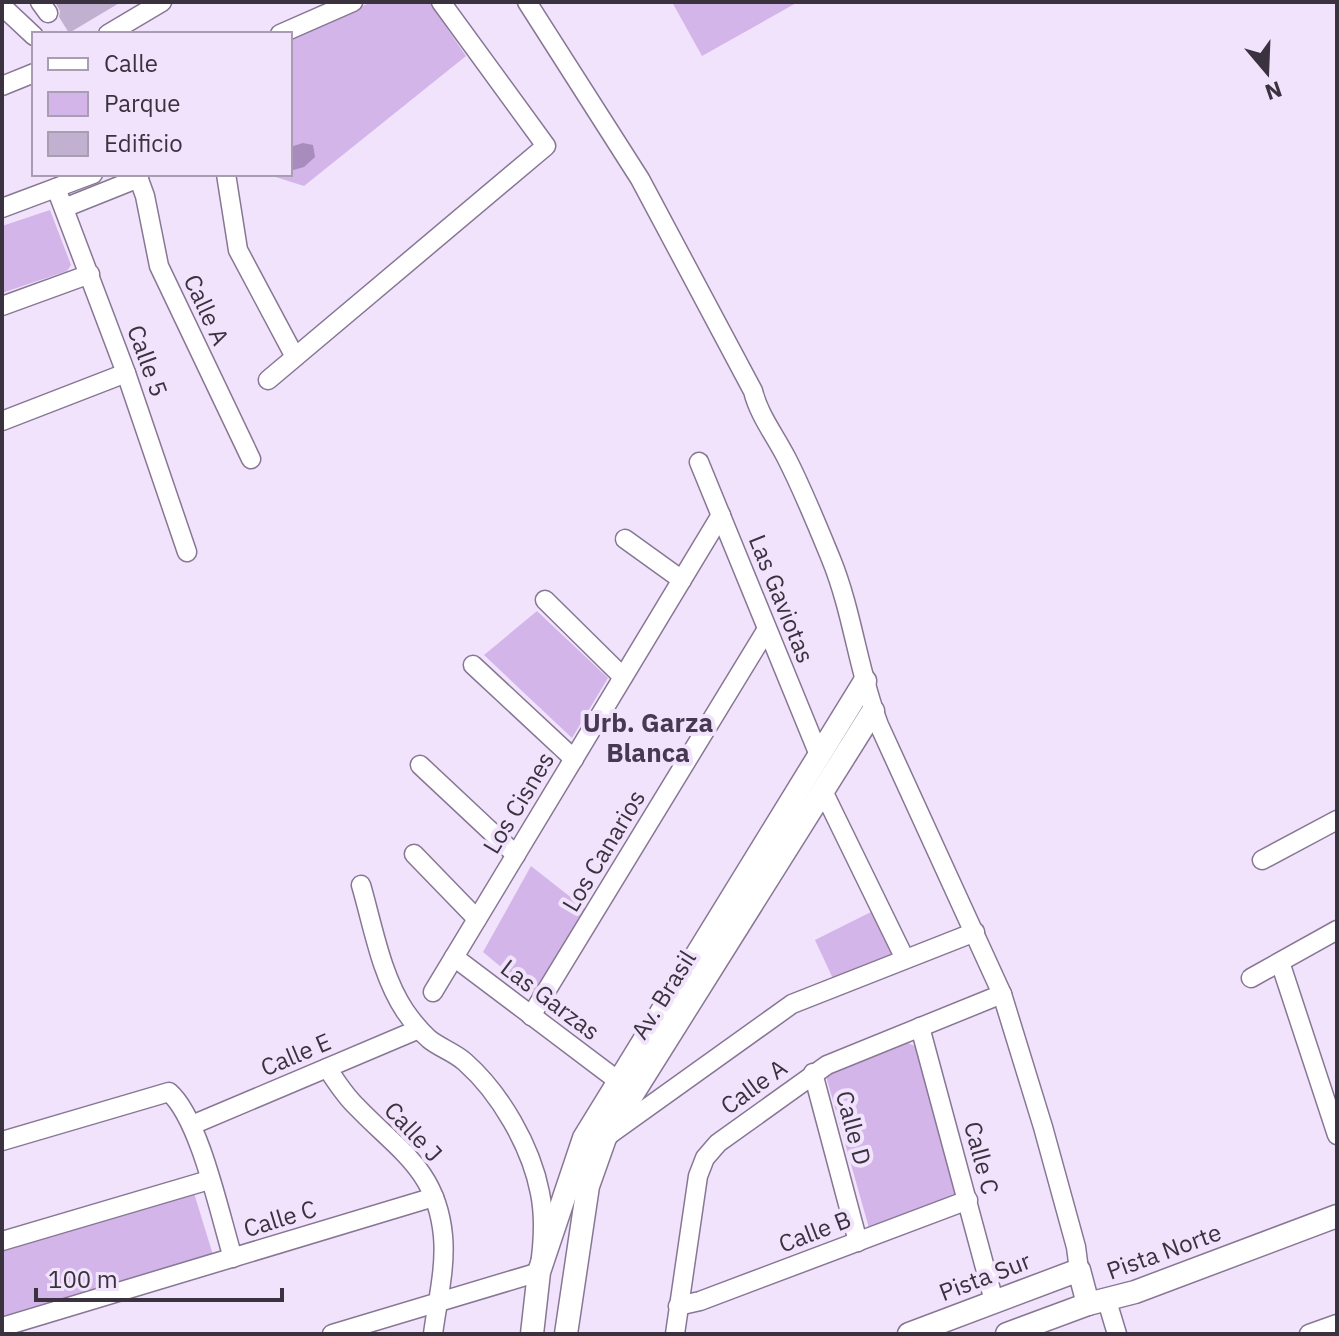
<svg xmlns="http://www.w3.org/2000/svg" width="1339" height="1336" font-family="'IBM Plex Sans',sans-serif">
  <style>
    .green { fill: #d3b5e9 }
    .water { fill: #a88cbe }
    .building { fill: #c1b0cf }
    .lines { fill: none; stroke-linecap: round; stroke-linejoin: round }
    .minor-casing { stroke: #877794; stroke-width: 21 }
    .tertiary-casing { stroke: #877794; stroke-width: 25 }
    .minor { stroke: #fff; stroke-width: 18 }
    .tertiary { stroke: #fff; stroke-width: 22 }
    .labels { text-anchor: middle; stroke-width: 8; stroke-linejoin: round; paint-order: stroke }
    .street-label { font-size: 24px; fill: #3a333f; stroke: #f2e3fd }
    .neighbourhood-label { font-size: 26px; font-weight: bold; fill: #483953; stroke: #f2e3fd }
  </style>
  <rect width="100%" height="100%" fill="#f2e3fd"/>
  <g class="green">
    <polygon points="371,2 429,2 466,56 304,186 266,174 290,174 290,39"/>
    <polygon points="672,2 798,2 702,56"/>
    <polygon points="50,210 71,265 67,271 2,293 2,226"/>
    <polygon points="537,611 608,678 572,738 484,655"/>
    <polygon points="531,866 587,910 537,997 483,952"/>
    <polygon points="875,910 900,956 835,983 815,940"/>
    <polygon points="908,1043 917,1047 958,1197 869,1228 826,1076"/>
    <polygon points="194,1193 213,1255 2,1319 2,1250"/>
  </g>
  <polygon class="water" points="303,143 313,145 315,157 304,167 290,171 290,147"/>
  <polygon class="building" points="55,2 121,2 69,33 59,17 60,11"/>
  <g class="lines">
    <defs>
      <g id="minor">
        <polyline points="40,2 48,13"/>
        <path d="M527 2 640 179 753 391C759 415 774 434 786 457 803 490 817 525 831 559 853 613 858 671 879 725L1002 994 1043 1127 1076 1247 1079 1270"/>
        <polyline points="2,6 34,36"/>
        <polyline points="108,34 162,2"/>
        <polyline points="280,34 353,2"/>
        <polyline points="2,86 34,73"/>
        <polyline points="137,174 145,196 159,266 251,459"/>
        <polyline points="226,174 238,250 295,357"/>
        <polyline points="56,188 126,373 187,552"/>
        <polyline points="2,208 93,174"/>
        <polyline points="64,208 139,178"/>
        <polyline points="2,306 90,274"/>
        <polyline points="268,380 546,146 441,2"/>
        <polyline points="2,421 126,373"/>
        <polyline points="699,462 819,755"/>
        <polyline points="625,539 682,580"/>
        <polyline points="545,600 623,677"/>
        <polyline points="473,665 574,759"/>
        <polyline points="420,765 516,855"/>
        <polyline points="823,791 905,959"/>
        <polyline points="414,854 477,919"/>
        <polyline points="1262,860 1337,820"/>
        <polyline points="454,957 617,1080"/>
        <polyline points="1280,962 1337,1135"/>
        <polyline points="1251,978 1337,930"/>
        <polyline points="433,992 721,515"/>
        <polyline points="531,1016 767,629"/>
        <polyline points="920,1027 994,1301"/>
        <path d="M327 1068C336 1081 345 1096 357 1107 398 1150 437 1170 443 1236 446 1268 437 1303 433 1334"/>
        <polyline points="813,1073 858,1242"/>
        <polyline points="192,1125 419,1029"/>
        <polyline points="609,1135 792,1004 975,932"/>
        <path d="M2 1141 169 1092C200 1119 220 1216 233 1258"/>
        <polyline points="2,1241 209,1180"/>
        <polyline points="1107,1301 1117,1334"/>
        <polyline points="678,1306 700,1301 968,1200"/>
        <polyline points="2,1327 434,1197"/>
        <path d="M332 1334 539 1272C543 1247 545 1218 540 1193 531 1146 500 1093 465 1062 454 1052 440 1048 429 1039 420 1031 412 1021 405 1011 381 975 373 926 361 885"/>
        <polyline points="675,1334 698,1176 705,1158 718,1143 827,1065 1002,994"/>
        <polyline points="1309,1334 1337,1324"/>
      </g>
      <g id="tertiary">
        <polyline points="532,1334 539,1272 584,1138 865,681"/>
        <polyline points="566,1334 588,1186 605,1138 873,711"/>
        <polyline points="909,1334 1079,1270 1088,1304"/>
        <polyline points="1007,1334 1088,1304 1135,1292 1337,1216"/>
      </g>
    </defs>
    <use href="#minor" class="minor-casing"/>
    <use href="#tertiary" class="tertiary-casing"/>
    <use href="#minor" class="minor"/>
    <use href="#tertiary" class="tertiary"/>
  </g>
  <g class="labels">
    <g class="street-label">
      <text transform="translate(206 310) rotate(65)" y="8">Calle A</text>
      <text transform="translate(147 361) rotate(70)" y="8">Calle 5</text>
      <text transform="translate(781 599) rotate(68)" y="8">Las Gaviotas</text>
      <text transform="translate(519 803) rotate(-59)" y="8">Los Cisnes</text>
      <text transform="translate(604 851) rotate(-59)" y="8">Los Canarios</text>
      <text transform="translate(664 995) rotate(-58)" y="8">Av. Brasil</text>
      <text transform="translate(550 1000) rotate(37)" y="8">Las Garzas</text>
      <text transform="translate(296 1055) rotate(-23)" y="8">Calle E</text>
      <text transform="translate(754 1087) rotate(-36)" y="8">Calle A</text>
      <text transform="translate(853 1128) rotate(75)" y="8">Calle D</text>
      <text transform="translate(413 1132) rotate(47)" y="8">Calle J</text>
      <text transform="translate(981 1158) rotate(75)" y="8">Calle C</text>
      <text transform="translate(280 1219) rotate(-17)" y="8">Calle C</text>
      <text transform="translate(815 1232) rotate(-21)" y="8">Calle B</text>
      <text transform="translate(1164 1252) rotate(-20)" y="8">Pista Norte</text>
      <text transform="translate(985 1277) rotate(-21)" y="8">Pista Sur</text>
    </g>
    <g class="neighbourhood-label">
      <text x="648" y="732">Urb. Garza<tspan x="648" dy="30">Blanca</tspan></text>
    </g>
  </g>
  <rect width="1339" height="1336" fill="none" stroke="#3a333f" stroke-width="8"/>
  <rect x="32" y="32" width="260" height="144" fill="#f2e3fd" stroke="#a89db1" stroke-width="2"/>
  <rect x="48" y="58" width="40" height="12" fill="#ffffff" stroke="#a89db1" stroke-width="2"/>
  <text x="104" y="72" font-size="24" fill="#3a333f">Calle</text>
  <rect x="48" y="92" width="40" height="24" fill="#d3b5e9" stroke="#a89db1" stroke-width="2"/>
  <text x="104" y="112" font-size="24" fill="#3a333f">Parque</text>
  <rect x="48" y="132" width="40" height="24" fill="#c1b0cf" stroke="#a89db1" stroke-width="2"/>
  <text x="104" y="152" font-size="24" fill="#3a333f">Edificio</text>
  <g transform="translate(1267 72) rotate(161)" stroke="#f2e3fd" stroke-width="6" paint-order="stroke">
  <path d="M0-6L14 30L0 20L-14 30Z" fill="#3a333f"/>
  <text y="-12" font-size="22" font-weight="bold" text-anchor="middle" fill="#3a333f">N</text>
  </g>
  <path d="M36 1288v12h246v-12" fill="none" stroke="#3a333f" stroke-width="4"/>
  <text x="48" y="1288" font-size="24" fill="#3a333f" stroke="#f2e3fd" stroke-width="6" paint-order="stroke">100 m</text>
</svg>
